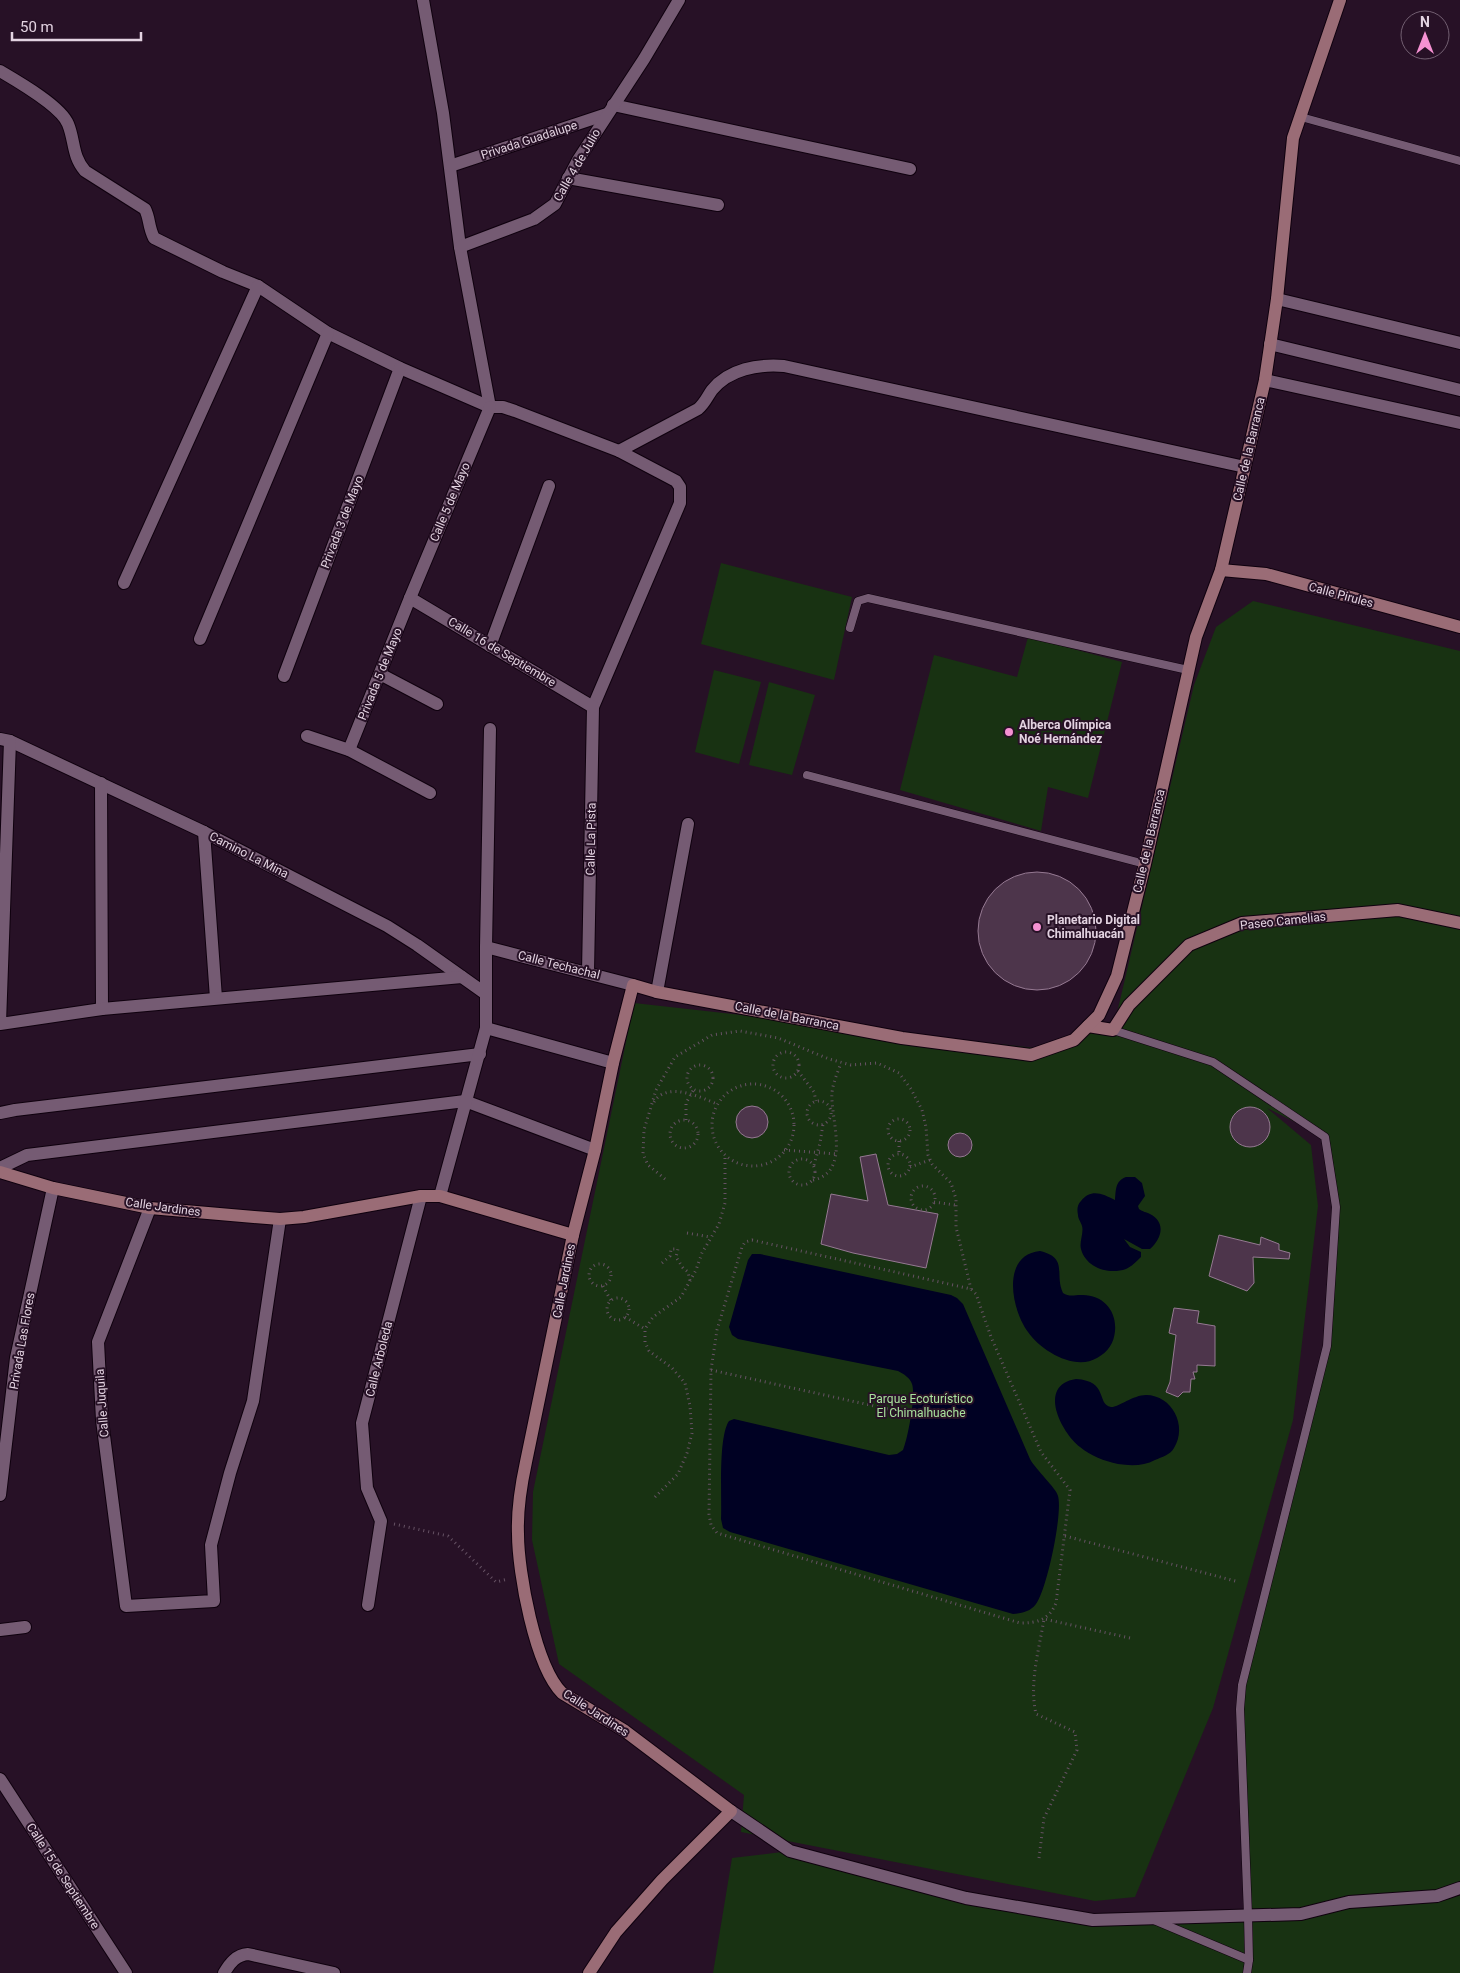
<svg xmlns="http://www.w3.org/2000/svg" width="1460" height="1973" font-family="Roboto,sans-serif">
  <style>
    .green { fill: #183212 }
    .water { fill: #000123 }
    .building { fill: #4d354b; stroke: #957992 }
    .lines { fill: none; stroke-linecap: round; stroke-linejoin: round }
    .lane-casing { stroke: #0f010e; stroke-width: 9 }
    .street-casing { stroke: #0f010e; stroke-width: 14 }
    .secondary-casing { stroke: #0f010e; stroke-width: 14 }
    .path { stroke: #665264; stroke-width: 3; stroke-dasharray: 1 4; stroke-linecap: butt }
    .lane { stroke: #755b73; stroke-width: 8 }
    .street { stroke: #755b73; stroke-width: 12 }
    .secondary { stroke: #9a6c76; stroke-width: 12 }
    .poi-dot { fill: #f591d2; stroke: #271126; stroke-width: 2 }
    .labels { text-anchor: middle; stroke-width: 4; stroke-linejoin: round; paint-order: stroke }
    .street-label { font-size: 12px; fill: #e3d3e1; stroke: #271126 }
    .poi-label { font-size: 12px; font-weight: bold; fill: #e3d3e1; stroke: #271126; text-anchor: start }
    .park-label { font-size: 12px; fill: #a8e19c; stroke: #271126 }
  </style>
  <rect width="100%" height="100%" fill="#271126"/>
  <g class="green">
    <polygon points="721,563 852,597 834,680 701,644"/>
    <polygon points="1253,601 1460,651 1460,1973 713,1973 732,1858 790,1851 946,1893 1093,1920 1248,1915 1242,1685 1327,1346 1336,1207 1325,1137 1267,1108 1311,1145 1318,1206 1293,1420 1213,1708 1135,1897 1095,1901 741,1832 744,1795 559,1664 532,1540 533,1492 634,1003 1053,1050 1089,1029 1113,1030 1194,685 1216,627"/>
    <polygon points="1028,637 1122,662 1088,798 1048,787 1041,831 900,790 934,655 1017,677"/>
    <polygon points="714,670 761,682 739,764 695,752"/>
    <polygon points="769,682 815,695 792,775 749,765"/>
  </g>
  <g class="water">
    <path d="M1126 1177H1135L1142 1183 1145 1196 1138 1206 1139 1209C1143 1212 1146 1212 1150 1214 1167 1223 1161 1239 1150 1249H1142L1124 1239 1130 1247 1141 1252V1257C1137 1261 1131 1267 1126 1269 1109 1275 1086 1268 1081 1249 1079 1242 1084 1233 1082 1226 1081 1222 1078 1219 1078 1215 1077 1210 1077 1205 1081 1201 1091 1188 1103 1194 1115 1200 1116 1190 1115 1181 1126 1177Z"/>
    <path d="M1040 1251C1069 1258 1054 1274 1063 1293 1069 1297 1074 1295 1081 1295 1102 1294 1117 1310 1115 1331 1114 1343 1108 1352 1097 1358 1075 1371 1041 1351 1028 1332 1011 1309 1001 1255 1040 1251Z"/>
    <path d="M752 1254H760L951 1295 957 1298 963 1304 1030 1459C1036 1470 1056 1488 1058 1496 1063 1513 1047 1589 1036 1604 1030 1612 1022 1613 1013 1614L730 1532 723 1528 721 1519C722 1497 718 1437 729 1421L734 1419 889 1455 897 1454 903 1450C908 1438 916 1395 912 1384 910 1378 904 1374 898 1371L738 1339 732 1335 729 1327 748 1260Z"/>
    <path d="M1076 1379C1109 1381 1096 1404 1111 1407 1117 1408 1133 1395 1146 1395 1172 1395 1188 1426 1174 1448 1170 1455 1162 1457 1155 1460 1144 1466 1131 1466 1118 1464 1104 1461 1091 1456 1080 1447 1061 1432 1037 1385 1076 1379Z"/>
  </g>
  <g class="building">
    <circle cx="1037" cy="931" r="59"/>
    <circle cx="752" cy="1122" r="16"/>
    <circle cx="1250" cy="1127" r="20"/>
    <circle cx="960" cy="1145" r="12"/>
    <polygon points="876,1154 888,1205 938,1214 926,1268 853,1253 821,1244 831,1194 868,1201 860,1157"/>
    <polygon points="1219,1235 1260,1245 1261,1237 1279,1244 1279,1250 1290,1253 1289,1259 1253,1257 1254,1283 1247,1291 1209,1276"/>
    <polygon points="1174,1308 1199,1311 1197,1323 1215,1326 1215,1366 1197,1365 1197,1372 1193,1372 1195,1379 1191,1379 1190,1392 1183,1392 1178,1397 1166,1392 1170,1382 1176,1335 1169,1333"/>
  </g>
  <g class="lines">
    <defs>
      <g id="lane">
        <polyline points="1301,117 1460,161"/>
        <polyline points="850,628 858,601 868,598 1188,670"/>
        <polyline points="807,775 1145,864"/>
        <polyline points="1113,1030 1213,1062 1325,1137 1336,1207 1327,1346 1242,1685 1240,1709 1248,1915 1249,1960 1247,1973"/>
        <polyline points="1154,1920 1249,1960"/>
      </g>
      <g id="street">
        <polyline points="423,0 443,113 460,247 490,407"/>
        <path d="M0 71C17 81 61 106 68 124 75 141 72 156 85 171L145 209C150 219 148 226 154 238L223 272 258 286 328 333 400 368 490 407H503L515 411 619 451 676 481 680 487V503L593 707 588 972"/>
        <polyline points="613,105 910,169"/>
        <polyline points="450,166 607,114"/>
        <polyline points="568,178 718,205"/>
        <polyline points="460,247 534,219 555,204 578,160 644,59 679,0"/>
        <polyline points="1277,299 1460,343"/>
        <polyline points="1270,344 1460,390"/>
        <polyline points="1265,380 1460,423"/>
        <path d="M619 451 698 409C705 403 707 397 712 390 729 369 758 364 784 366L1245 467"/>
        <polyline points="124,583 258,286"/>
        <polyline points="410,598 593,707"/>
        <polyline points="200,639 328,333"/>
        <polyline points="490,646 549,486"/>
        <polyline points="380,674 437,704"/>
        <polyline points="284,676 400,368"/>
        <polyline points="307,736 349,750 430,793"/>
        <polyline points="0,739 10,741 204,832 387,926 417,945 486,994"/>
        <polyline points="349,750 410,598 490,407"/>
        <polyline points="101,783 102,1009"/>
        <polyline points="204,832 216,998"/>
        <polyline points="486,947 633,985"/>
        <polyline points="657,992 688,824"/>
        <polyline points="0,1023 10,741"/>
        <polyline points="0,1024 102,1009 462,977"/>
        <polyline points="486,1028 613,1063"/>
        <polyline points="0,1113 15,1110 480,1054"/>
        <polyline points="0,1168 27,1155 465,1101 595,1150"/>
        <polyline points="440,1196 486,1028 486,947 490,729"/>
        <polyline points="150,1208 98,1342 102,1420 126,1606 214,1601 211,1545 230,1473 253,1401 280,1219"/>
        <polyline points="0,1495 16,1358 53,1188"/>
        <polyline points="368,1605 381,1521 367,1488 362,1423 421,1196"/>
        <polyline points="0,1630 25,1627"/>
        <polyline points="0,1779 126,1973"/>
        <polyline points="731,1811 790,1851 966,1898 1093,1920 1301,1914 1349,1902 1437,1896 1460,1888"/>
        <path d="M224 1973C230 1963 236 1955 248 1954L334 1973"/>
      </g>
      <g id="secondary">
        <polyline points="1221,570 1266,574 1460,627"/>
        <polyline points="1088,1026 1113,1030 1129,1005 1189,945 1242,923 1398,910 1460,923"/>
        <polyline points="0,1172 53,1188 150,1208 254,1217 280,1219 304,1217 421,1196 440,1196 573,1235"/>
        <path d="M589 1973 616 1932 662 1880 731 1811 625 1731 562 1693C535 1666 518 1572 518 1534 517 1510 521 1485 526 1462L573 1235 595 1150 613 1063 633 985 657 992 902 1038 1031 1055 1074 1040 1099 1015 1117 976 1145 864 1196 637 1221 570 1265 380 1277 299 1293 138 1340 0"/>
      </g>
    </defs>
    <use href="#lane" class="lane-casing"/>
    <use href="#street" class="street-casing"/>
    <use href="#secondary" class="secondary-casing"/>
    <g class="path">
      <circle cx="786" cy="1065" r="13"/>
      <circle cx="700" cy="1078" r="13"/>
      <polyline points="798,1071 814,1092 816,1101"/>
      <circle cx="753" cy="1125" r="41"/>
      <circle cx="819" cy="1113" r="12"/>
      <path d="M654 1102C667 1081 700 1097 717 1104"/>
      <circle cx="899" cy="1130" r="11"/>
      <polyline points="686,1120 686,1103 694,1089"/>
      <circle cx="684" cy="1134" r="14"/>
      <polyline points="899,1141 899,1154"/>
      <polyline points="784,1150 837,1154"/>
      <circle cx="899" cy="1165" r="11"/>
      <circle cx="802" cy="1172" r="13"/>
      <polyline points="814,1165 820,1143 823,1124"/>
      <polyline points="910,1167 930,1160"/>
      <polyline points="665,1179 648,1165 643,1154 644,1130 656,1090 675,1057 712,1035 740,1031 778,1038 829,1059 851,1065 877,1063 899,1073 911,1089 922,1110 926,1127 928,1155 932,1164 951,1183 956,1199 956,1227 971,1289"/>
      <path d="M813 1180C852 1172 830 1118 832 1093 833 1082 838 1072 841 1063"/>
      <circle cx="923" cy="1198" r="12"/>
      <polyline points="934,1202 955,1205"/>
      <polyline points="687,1233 710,1237"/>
      <path d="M752 1240 971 1289 976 1294 991 1337 1041 1452 1070 1490 1056 1603C1049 1620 1037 1623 1020 1623L717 1533 711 1525 709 1514 711 1370 717 1330 742 1247 745 1242Z"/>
      <polyline points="662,1263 670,1256 671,1249 678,1249 676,1257 683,1268 688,1272 690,1281"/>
      <circle cx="600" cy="1275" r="11"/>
      <polyline points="603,1286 611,1301"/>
      <circle cx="618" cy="1309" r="11"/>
      <polyline points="625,1317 645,1329"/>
      <polyline points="711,1370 897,1411"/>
      <polyline points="655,1497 678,1474 687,1453 692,1433 690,1406 685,1383 672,1368 649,1351 645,1342 645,1329 653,1317 681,1297 696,1270 702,1253 719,1224 725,1203 725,1155"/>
      <polyline points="394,1524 448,1536 496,1582 508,1579"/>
      <polyline points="1065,1536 1239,1582"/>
      <path d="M1039 1858 1044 1818 1077 1750 1075 1732 1036 1714C1029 1683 1039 1650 1044 1619L1130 1638"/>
    </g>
    <use href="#lane" class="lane"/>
    <use href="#street" class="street"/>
    <use href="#secondary" class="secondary"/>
  </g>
  <g class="poi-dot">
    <circle cx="1009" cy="732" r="5"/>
    <circle cx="1037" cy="927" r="5"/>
  </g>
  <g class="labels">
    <g class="street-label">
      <text transform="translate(529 140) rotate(-18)" y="4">Privada Guadalupe</text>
      <text transform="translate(577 165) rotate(-60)" y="4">Calle 4 de Julio</text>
      <text transform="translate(1249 449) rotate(-77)" y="4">Calle de la Barranca</text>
      <text transform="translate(450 502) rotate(-67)" y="4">Calle 5 de Mayo</text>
      <text transform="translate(342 522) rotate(-69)" y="4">Privada 3 de Mayo</text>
      <text transform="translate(1341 595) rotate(15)" y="4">Calle Pirules</text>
      <text transform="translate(502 652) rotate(31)" y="4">Calle 16 de Septiembre</text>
      <text transform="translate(380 674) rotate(-68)" y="4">Privada 5 de Mayo</text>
      <text transform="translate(591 839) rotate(-89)" y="4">Calle La Pista</text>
      <text transform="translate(1149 841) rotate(-77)" y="4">Calle de la Barranca</text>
      <text transform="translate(249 855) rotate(27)" y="4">Camino La Mina</text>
      <text transform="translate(1283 921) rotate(-6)" y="4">Paseo Camelias</text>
      <text transform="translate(559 965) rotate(14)" y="4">Calle Techachal</text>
      <text transform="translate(787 1016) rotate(11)" y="4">Calle de la Barranca</text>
      <text transform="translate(163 1207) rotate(8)" y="4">Calle Jardines</text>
      <text transform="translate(564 1281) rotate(-79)" y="4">Calle Jardines</text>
      <text transform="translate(22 1341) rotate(-80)" y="4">Privada Las Flores</text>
      <text transform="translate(379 1359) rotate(-76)" y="4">Calle Arboleda</text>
      <text transform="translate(102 1403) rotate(-94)" y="4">Calle Juquila</text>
      <text transform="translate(596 1713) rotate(33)" y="4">Calle Jardines</text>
      <text transform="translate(63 1876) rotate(57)" y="4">Calle 15 de Septiembre</text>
    </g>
    <g class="poi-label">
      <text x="1019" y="729">Alberca Olímpica<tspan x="1019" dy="14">Noé Hernández</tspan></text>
      <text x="1047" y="924">Planetario Digital<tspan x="1047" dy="14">Chimalhuacán</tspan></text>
    </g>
    <g class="park-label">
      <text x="921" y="1403">Parque Ecoturístico<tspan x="921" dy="14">El Chimalhuache</tspan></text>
    </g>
  </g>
  <g transform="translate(1425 35)"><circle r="24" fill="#271126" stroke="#725f71"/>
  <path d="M0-4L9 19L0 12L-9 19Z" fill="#f591d2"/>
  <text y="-8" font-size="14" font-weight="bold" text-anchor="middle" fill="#e3d3e1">N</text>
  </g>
  <path d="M12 32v8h129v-8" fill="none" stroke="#e3d3e1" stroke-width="2.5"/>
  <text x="20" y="32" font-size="15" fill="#e3d3e1" stroke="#271126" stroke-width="4" paint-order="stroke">50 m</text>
</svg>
